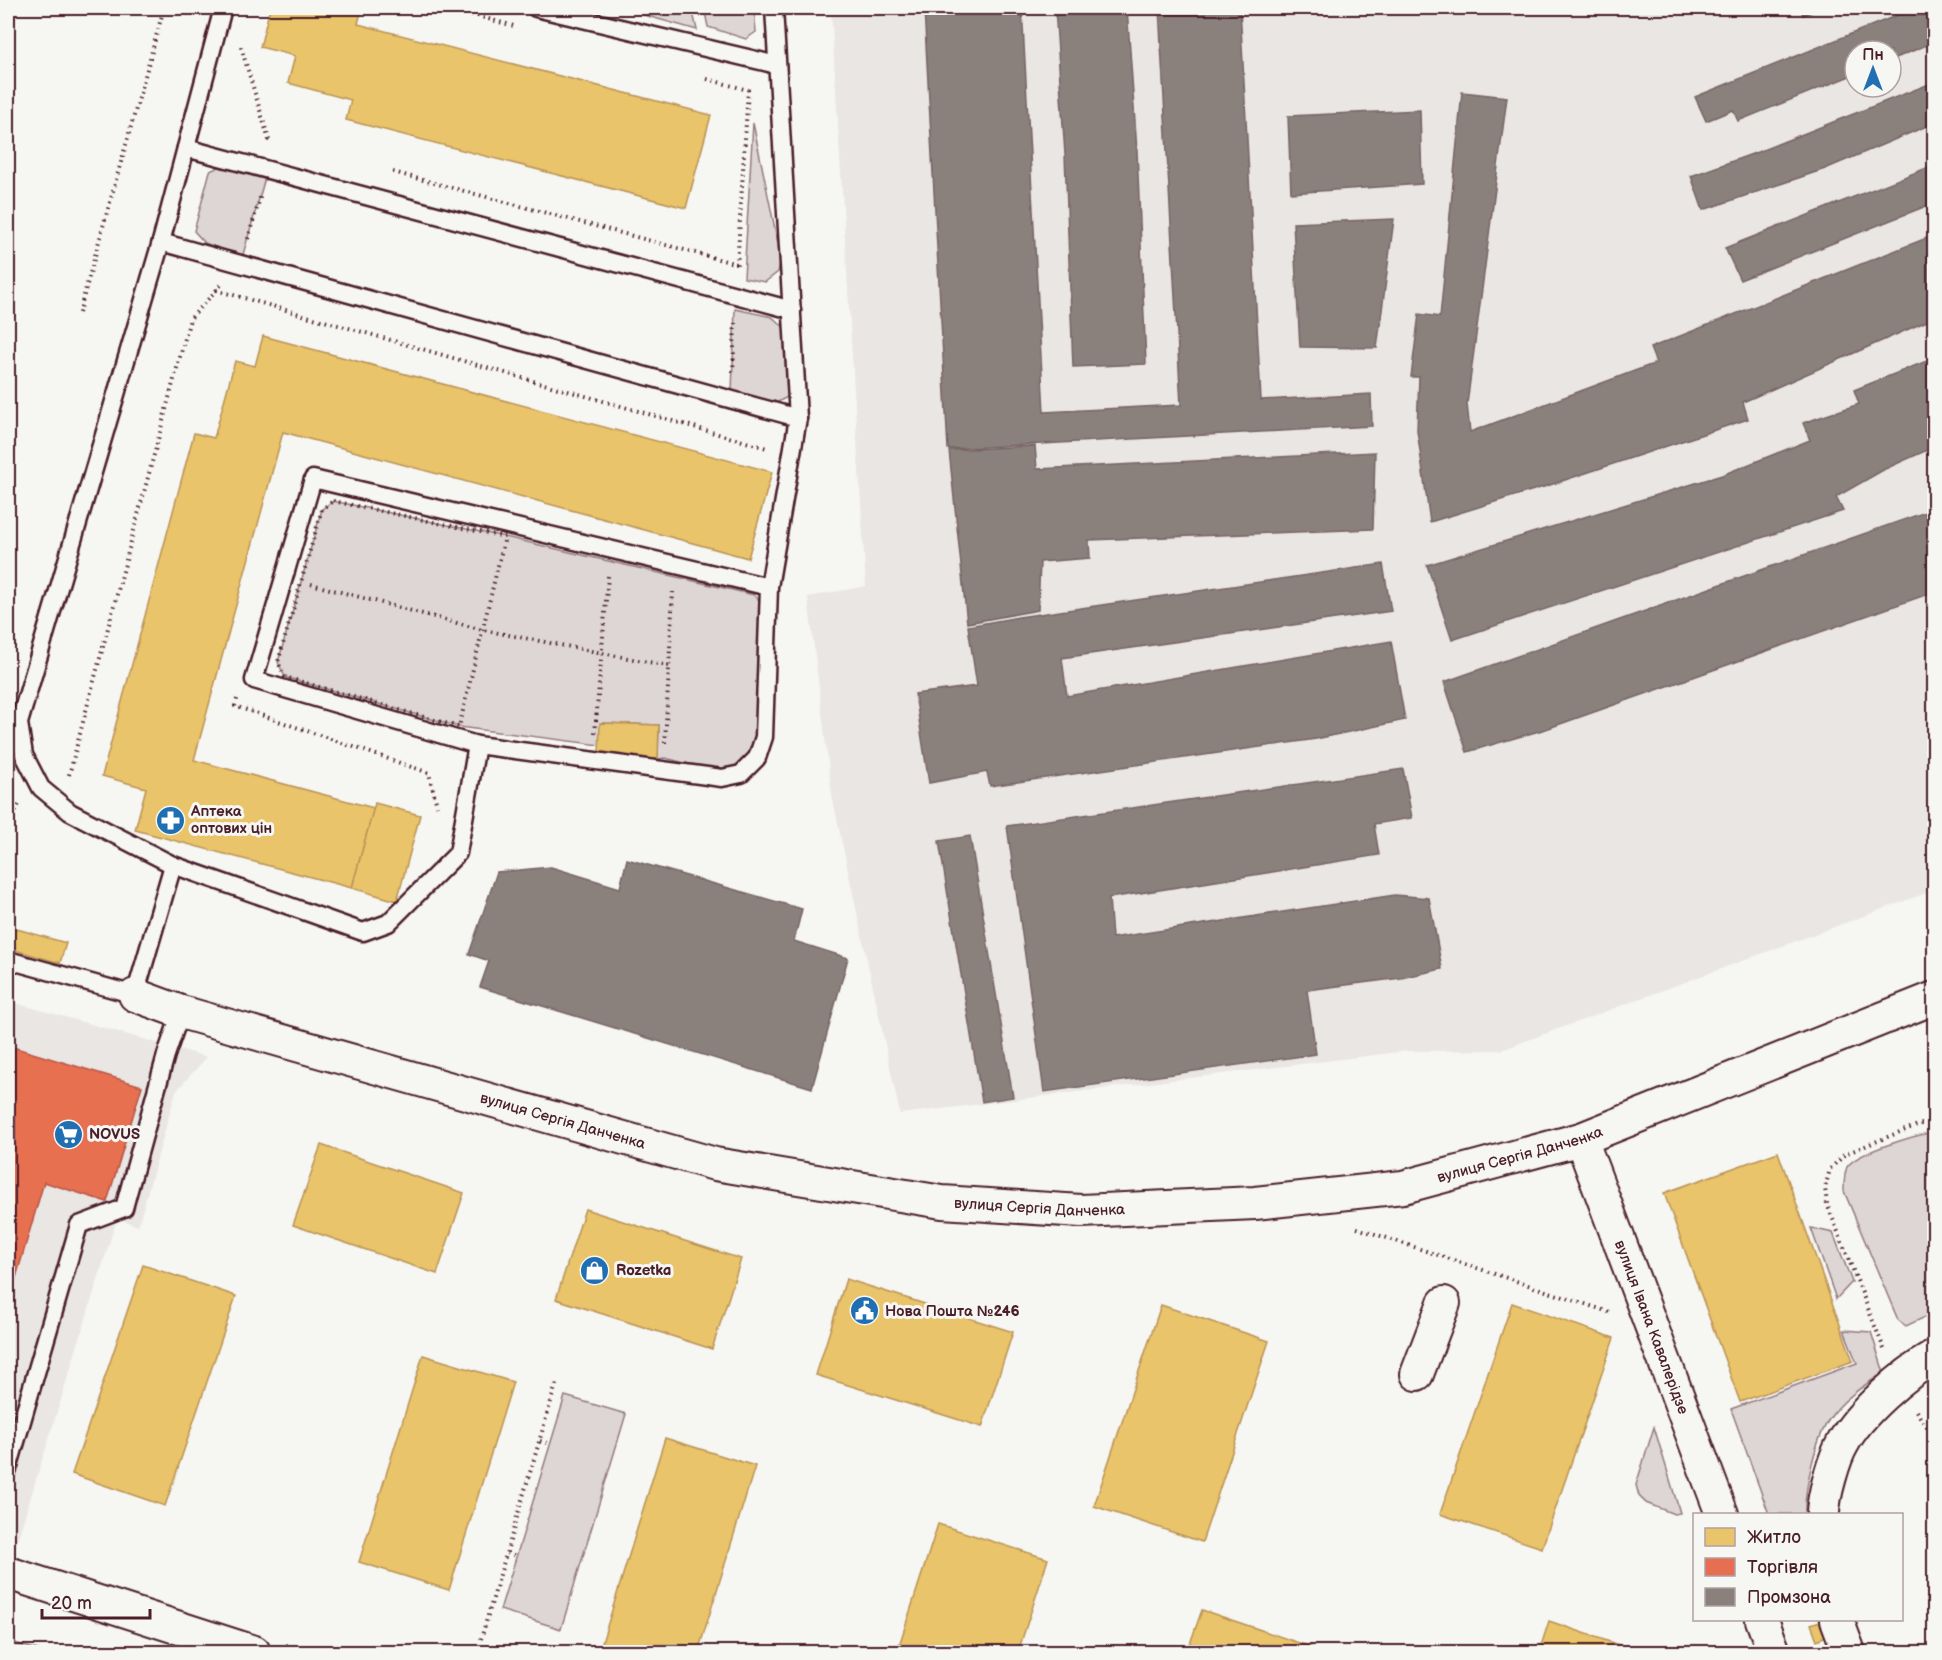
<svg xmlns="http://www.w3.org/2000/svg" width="1942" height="1660" font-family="'Balsamiq Sans',sans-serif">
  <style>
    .built { fill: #e9e6e3; fill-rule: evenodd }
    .green { fill: #ddd6d5; stroke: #947a80; stroke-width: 1.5 }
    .homes { fill: #e9c46a; stroke: #b99257; stroke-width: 1.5 }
    .shops { fill: #e76f51; stroke: #b85746; stroke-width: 1.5 }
    .industry { fill: #8a817c; stroke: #776464; stroke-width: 1.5 }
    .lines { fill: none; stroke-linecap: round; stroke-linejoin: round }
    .service-casing { stroke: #4a1f2b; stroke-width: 21 }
    .minor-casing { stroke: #4a1f2b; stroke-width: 36 }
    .path { stroke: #4a1f2b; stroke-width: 4; stroke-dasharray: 1.5 4.5; stroke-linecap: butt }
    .service { stroke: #f6f6f2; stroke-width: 16 }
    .minor { stroke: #f6f6f2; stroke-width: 32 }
    .labels { text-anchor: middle; stroke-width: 6; stroke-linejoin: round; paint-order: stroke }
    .poi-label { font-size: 15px; font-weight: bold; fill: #4a1f2b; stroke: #f6f6f2; text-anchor: start }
    .street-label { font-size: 15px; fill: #4a1f2b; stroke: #f6f6f2 }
  </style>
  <rect width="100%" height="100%" fill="#f6f6f2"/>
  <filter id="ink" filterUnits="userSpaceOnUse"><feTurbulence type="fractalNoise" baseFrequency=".0167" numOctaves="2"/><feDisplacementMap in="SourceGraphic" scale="12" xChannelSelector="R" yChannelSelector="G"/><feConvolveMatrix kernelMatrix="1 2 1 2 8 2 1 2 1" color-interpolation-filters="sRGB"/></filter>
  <g filter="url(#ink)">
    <g class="built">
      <path d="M831 8H1934V890L1501 1050 1406 1051 900 1114 832 795 808 597 866 586ZM1855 51H1891V87H1855Z"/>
      <polygon points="8,1001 207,1057 176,1091 138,1226 117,1218 9,1567 8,1567"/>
    </g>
    <g class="green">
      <polygon points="627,8 692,8 697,30 626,10"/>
      <polygon points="704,8 754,8 756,32 746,39 708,27"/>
      <polygon points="753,123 781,258 778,272 765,282 744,278"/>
      <polygon points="219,167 265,178 242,258 205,243 194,231 210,171"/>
      <polygon points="735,309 772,317 785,328 789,396 778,402 732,393"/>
      <path d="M333 501 505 537 754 595 762 603 758 735C753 745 749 757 740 764 723 776 684 762 665 758L658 759 659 725 601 723 600 745 459 727 285 677 278 662 322 509Z"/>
      <path d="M1934 1132V1313L1906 1326 1898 1320 1844 1191C1844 1183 1844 1174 1847 1167 1856 1152 1917 1135 1934 1132Z"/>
      <polygon points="1811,1228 1833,1233 1852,1282 1836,1299"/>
      <path d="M1844 1330 1871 1332 1884 1373C1864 1385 1841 1400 1828 1421 1815 1442 1804 1490 1805 1514H1769L1731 1409 1857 1363Z"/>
      <polygon points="565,1396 626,1414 561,1629 500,1610"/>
      <polygon points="1654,1427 1680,1513 1674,1514 1646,1503 1639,1496 1636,1485"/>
      <polygon points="8,1641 44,1652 8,1652"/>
    </g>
    <g class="homes">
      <polygon points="270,8 362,8 358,24 711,115 686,208 346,120 351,100 288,83 295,56 260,47"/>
      <polygon points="263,336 772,472 748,558 283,432 194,760 374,808 352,888 135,830 146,788 102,776 194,433 214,438 235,361 255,366"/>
      <polygon points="600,723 659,725 658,759 599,756"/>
      <polygon points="375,803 420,815 397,901 352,888"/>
      <polygon points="10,927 66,943 60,963 8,948 8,936"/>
      <polygon points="321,1145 464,1193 437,1274 293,1225"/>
      <polygon points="1778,1152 1853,1361 1740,1402 1664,1193"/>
      <polygon points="585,1209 741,1259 712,1349 556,1299"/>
      <polygon points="143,1265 236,1296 165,1506 72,1474"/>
      <polygon points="846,1279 1013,1332 982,1427 816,1375"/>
      <polygon points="1512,1303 1614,1338 1542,1548 1440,1514"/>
      <polygon points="1161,1305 1269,1341 1202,1542 1094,1506"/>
      <polygon points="423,1355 513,1382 449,1590 359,1562"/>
      <polygon points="665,1438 755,1466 698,1652 622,1652 601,1646"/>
      <polygon points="938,1524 1048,1559 1018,1652 897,1652"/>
      <polygon points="1202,1610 1311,1647 1309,1652 1187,1652"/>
      <polygon points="1823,1620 1831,1634 1817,1640 1811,1624"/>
      <polygon points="1549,1621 1639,1652 1539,1652"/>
    </g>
    <polygon class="shops" points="16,1048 142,1086 107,1202 44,1182 8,1305 8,1052"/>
    <g class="industry">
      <polygon points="924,8 1022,8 1044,412 1181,405 1159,8 1240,8 1261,400 1371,394 1372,426 948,449"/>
      <polygon points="1055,8 1127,8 1137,151 1146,364 1073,367 1065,154"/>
      <polygon points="1800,8 1823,8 1803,15"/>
      <polygon points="1915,8 1934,8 1934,42 1891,60 1891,51 1855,51 1855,74 1738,121 1733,110 1706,121 1695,97"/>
      <polygon points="1934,82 1934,123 1825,169 1703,210 1691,176 1755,153"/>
      <polygon points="1462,92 1507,97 1467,404 1470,432 1656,363 1650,348 1934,235 1934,318 1743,402 1748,419 1547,486 1430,522 1417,430 1419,377 1411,377 1419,314 1440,317"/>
      <polygon points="1420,110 1422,184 1291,193 1288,116"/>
      <polygon points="1934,165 1934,203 1740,280 1725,248"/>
      <polygon points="1394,219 1377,348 1300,347 1293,223"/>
      <polygon points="1934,358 1934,447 1885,469 1836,497 1843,511 1452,640 1427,565 1722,475 1810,440 1803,423 1859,404 1854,390"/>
      <polygon points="1035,446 1037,469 1375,452 1373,529 1089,540 1090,558 1040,562 1038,610 967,623 949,450"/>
      <polygon points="1934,509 1934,592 1546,729 1467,752 1444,682"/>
      <polygon points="1383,564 1391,611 1062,658 1067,696 1391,641 1405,720 1316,739 990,786 987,772 929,783 915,694 977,686 968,626 1019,617"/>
      <polygon points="1403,769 1412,818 1374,824 1379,855 1109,898 1112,938 1395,895 1429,898 1442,969 1401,978 1307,990 1316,1054 1044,1092 1007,826"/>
      <polygon points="970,836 1013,1097 982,1102 939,841"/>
      <polygon points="627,859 802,909 794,941 848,958 812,1088 480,987 489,961 469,954 497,872 551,867 620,888"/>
    </g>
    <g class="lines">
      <defs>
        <g id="service">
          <polyline points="223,8 161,242 19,723 24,755 41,788 70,812 173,865 363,932 388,923 458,853 477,745"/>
          <polyline points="536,8 777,65"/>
          <polyline points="186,148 792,310"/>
          <polyline points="161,242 798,418"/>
          <polyline points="769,587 313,479 254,680 477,745 722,778 741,774 757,758 764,737 769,587 798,418 774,8"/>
          <polyline points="8,960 135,995 173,865"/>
          <polyline points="8,1469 79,1225 124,1208 166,1055 181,1012"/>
        </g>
        <g id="minor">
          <path id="s1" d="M135 995 181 1012 715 1164 942 1202 1081 1211 1255 1203 1403 1187 1581 1139 1934 998"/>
          <path id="s2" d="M1581 1139 1722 1514"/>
          <polyline points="1417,1374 1444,1303"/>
          <path d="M1823 1514C1823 1497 1834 1458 1843 1443 1860 1412 1904 1374 1934 1357"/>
          <polyline points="8,1573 254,1652"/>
          <polyline points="1762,1620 1774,1652"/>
          <polyline points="1837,1620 1849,1652"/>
        </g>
      </defs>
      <use href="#service" class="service-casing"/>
      <use href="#minor" class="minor-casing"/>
      <g class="path">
        <polyline points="448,8 514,26"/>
        <polyline points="699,8 701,19"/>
        <polyline points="241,47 269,140 273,141"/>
        <polyline points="707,79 748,90 737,267"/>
        <polyline points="393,172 737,264"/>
        <polyline points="248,239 261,194"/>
        <polyline points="216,290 767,448"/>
        <polyline points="79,313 164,8"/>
        <polyline points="733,372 735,323"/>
        <polygon points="333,501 505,537 459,727 285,677 278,662 322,509"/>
        <polyline points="311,584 483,630 669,666"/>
        <polyline points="237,699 235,706 429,773 437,806"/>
        <polyline points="595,733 608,576"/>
        <polyline points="665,743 673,592"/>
        <polyline points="69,775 190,319 221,285"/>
        <polyline points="8,828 19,804"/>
        <polyline points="1357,1228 1609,1312"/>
        <polyline points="1884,1349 1827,1204 1825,1188 1830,1169 1845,1154 1920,1124 1934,1125"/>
        <polyline points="1916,1411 1934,1438"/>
        <polyline points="540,1441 550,1444"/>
        <polyline points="507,1553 516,1556"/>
        <polyline points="481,1639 557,1381"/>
        <polyline points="286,1645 308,1652"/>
        <polyline points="1919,1652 1934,1641"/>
      </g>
      <use href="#service" class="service"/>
      <use href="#minor" class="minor"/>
    </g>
  </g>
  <defs>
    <symbol id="pharmacy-disc" viewBox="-11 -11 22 22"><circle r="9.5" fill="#1f6fb2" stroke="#f6f6f2"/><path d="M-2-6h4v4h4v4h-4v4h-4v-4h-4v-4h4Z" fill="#fff"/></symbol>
    <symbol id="supermarket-disc" viewBox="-11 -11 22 22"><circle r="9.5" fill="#1f6fb2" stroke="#f6f6f2"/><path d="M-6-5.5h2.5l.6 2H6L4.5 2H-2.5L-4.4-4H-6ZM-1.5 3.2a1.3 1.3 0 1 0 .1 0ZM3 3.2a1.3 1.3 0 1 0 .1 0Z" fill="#fff"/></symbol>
    <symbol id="shop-disc" viewBox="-11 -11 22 22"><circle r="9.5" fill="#1f6fb2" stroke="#f6f6f2"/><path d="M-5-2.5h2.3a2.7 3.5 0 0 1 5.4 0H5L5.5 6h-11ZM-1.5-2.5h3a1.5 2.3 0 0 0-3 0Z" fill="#fff"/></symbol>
    <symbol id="civic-disc" viewBox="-11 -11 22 22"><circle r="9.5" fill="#1f6fb2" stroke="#f6f6f2"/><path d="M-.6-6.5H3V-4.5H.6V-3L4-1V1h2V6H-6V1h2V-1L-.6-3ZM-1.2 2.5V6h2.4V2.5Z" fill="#fff"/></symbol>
  </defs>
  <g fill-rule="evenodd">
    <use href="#pharmacy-disc" x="154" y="804" width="33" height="33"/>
    <use href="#supermarket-disc" x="52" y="1118" width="33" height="33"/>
    <use href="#shop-disc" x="578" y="1254" width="33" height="33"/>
    <use href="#civic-disc" x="848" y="1294" width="33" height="33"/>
  </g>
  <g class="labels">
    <g class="poi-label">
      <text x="191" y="816">Аптека<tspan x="191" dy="17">оптових цін</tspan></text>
      <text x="89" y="1139">NOVUS</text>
      <text x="616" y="1275">Rozetka</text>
      <text x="885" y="1316">Нова Пошта №246</text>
    </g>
    <g class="street-label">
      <text dy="5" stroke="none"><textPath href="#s1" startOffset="446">вулиця Сергія Данченка</textPath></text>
      <text dy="5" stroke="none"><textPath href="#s1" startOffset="1418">вулиця Сергія Данченка</textPath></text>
      <text dy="5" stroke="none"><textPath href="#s1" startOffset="932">вулиця Сергія Данченка</textPath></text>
      <text dy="5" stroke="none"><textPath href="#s2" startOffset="201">вулиця Івана Кавалерідзе</textPath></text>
    </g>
  </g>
  <rect width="1942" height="1660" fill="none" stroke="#f6f6f2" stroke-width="30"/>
  <rect x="15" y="15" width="1912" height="1630" fill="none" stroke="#4a1f2b" stroke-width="2" filter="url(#ink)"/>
  <rect x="1693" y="1513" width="210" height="108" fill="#f6f6f2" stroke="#b1a0a2" stroke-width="1.5"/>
  <rect x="1705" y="1528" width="30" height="18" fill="#e9c46a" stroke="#b1a0a2" stroke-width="1.5"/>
  <text x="1747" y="1543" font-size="18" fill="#4a1f2b">Житло</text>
  <rect x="1705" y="1558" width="30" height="18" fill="#e76f51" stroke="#b1a0a2" stroke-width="1.5"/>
  <text x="1747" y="1573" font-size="18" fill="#4a1f2b">Торгівля</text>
  <rect x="1705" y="1588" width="30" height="18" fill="#8a817c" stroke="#b1a0a2" stroke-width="1.5"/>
  <text x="1747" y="1603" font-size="18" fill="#4a1f2b">Промзона</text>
  <g transform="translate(1873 69)"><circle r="28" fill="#f6f6f2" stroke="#b1a0a2" stroke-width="1.5"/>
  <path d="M0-4.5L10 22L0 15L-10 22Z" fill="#1f6fb2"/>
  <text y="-9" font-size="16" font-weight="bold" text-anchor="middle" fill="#4a1f2b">Пн</text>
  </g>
  <path d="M42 1609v9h108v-9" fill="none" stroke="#4a1f2b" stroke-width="3"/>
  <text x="51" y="1609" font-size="18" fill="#4a1f2b" stroke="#f6f6f2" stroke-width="4.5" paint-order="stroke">20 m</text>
</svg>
